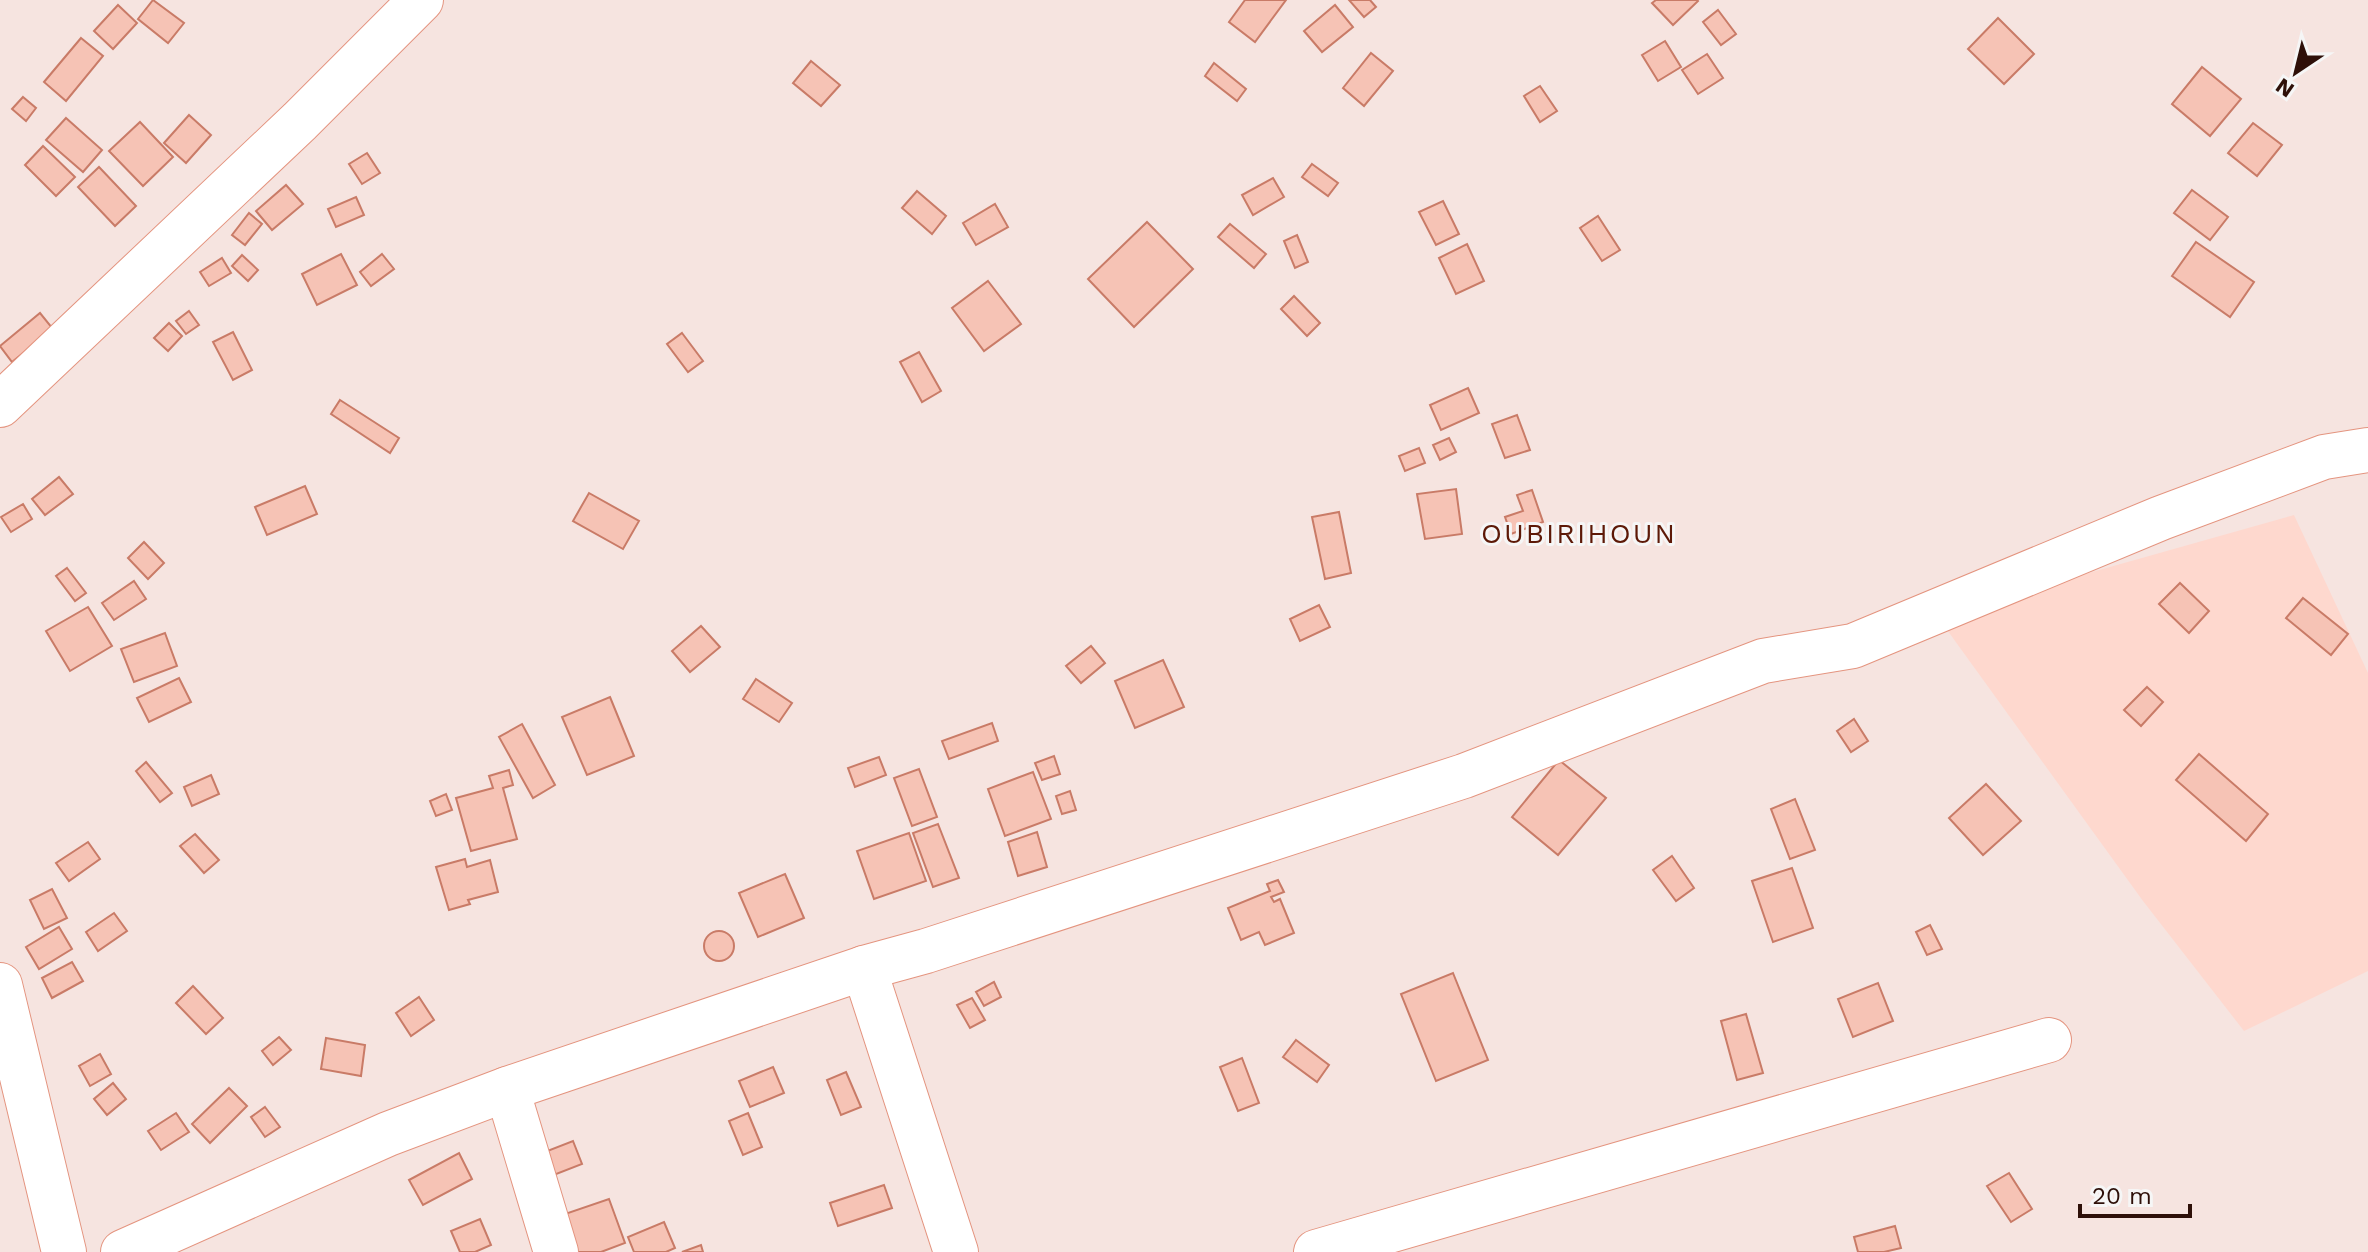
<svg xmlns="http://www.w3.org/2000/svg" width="2368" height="1252" font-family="'Work Sans',sans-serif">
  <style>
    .built { fill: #fed8ce }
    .building { fill: #f6c3b5; stroke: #c97b67; stroke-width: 2 }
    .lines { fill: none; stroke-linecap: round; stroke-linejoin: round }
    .minor-casing { stroke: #e4947f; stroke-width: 46 }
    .major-casing { stroke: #e4947f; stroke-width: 46 }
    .minor { stroke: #fff; stroke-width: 44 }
    .major { stroke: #fff; stroke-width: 44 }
    .labels { text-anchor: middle; stroke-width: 6; stroke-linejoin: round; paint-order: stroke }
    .neighbourhood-label { font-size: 28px; letter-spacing: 2px; fill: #5d1907; stroke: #f6f6f6 }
  </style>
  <rect width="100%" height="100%" fill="#f6e4e0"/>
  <polygon class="built" points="2294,515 2368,673 2368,971 2244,1031 2143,901 1937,616"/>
  <g class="building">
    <polygon points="153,0 184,23 168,43 138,19"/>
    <polygon points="1245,0 1286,0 1255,42 1229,22"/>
    <polygon points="1349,0 1370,0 1376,7 1364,17"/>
    <polygon points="1656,0 1697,0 1698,1 1673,25 1652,3"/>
    <polygon points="118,5 137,23 113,49 94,31"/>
    <polygon points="1335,5 1353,27 1322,52 1304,31"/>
    <polygon points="1718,10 1736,34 1721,45 1703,22"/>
    <polygon points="1998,18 2034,54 2004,84 1968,49"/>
    <polygon points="81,38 103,56 66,101 44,82"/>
    <polygon points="1665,41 1681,67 1658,81 1642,55"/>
    <polygon points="1371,53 1393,71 1364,106 1343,88"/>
    <polygon points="1707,54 1723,78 1698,94 1682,70"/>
    <polygon points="811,61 840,85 821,106 793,83"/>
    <polygon points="1214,63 1246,89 1237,101 1205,76"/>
    <polygon points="2202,67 2241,99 2210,136 2172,104"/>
    <polygon points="1540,86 1557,111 1540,122 1524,96"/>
    <polygon points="23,97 36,108 26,121 12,109"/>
    <polygon points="189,115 211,135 186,163 164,143"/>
    <polygon points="66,118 102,150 83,172 46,140"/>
    <polygon points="140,122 173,157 143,186 109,151"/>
    <polygon points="2253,123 2282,145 2257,176 2228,153"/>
    <polygon points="43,146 75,177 56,196 25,165"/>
    <polygon points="367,153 380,173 362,184 349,164"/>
    <polygon points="1312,164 1338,183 1328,196 1302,177"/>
    <polygon points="99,167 136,206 115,226 78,187"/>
    <polygon points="1273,178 1284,197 1253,215 1242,195"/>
    <polygon points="286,185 303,204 272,230 256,211"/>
    <polygon points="2192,190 2228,217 2210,240 2174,213"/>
    <polygon points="917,191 946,216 932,234 902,208"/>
    <polygon points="356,197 364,215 336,227 328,209"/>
    <polygon points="1443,201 1459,234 1436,245 1419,212"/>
    <polygon points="995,204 1008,227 976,245 963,223"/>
    <polygon points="249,213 262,224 245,245 232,235"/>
    <polygon points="1598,216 1620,250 1602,261 1580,228"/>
    <polygon points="1147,222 1193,269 1134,327 1088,279"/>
    <polygon points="1230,224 1266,254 1254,268 1218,237"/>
    <polygon points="1297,235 1308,262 1295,268 1284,241"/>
    <polygon points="2196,242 2254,282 2230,317 2172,276"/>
    <polygon points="1467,244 1484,281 1456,294 1439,258"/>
    <polygon points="341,254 357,285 317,305 302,274"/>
    <polygon points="382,254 394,269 371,286 360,272"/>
    <polygon points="242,255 258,270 248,281 232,266"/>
    <polygon points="222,258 231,273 209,286 200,272"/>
    <polygon points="988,281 1021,324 984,351 952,308"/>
    <polygon points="1294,296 1320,323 1307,336 1281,309"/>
    <polygon points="189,311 199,325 186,334 176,321"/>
    <polygon points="40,313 53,329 12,362 0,346"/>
    <polygon points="169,323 182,336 168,351 154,338"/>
    <polygon points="233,332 252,370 233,380 213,342"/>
    <polygon points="682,333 703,361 688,372 667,344"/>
    <polygon points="919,352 941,391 922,402 900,362"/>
    <polygon points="1468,388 1479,413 1441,430 1430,405"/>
    <polygon points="340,400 399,438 390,453 331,414"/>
    <polygon points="1517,415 1530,450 1505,458 1492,424"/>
    <polygon points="1449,438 1456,452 1440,460 1433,445"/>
    <polygon points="1419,448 1425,463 1405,471 1399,456"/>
    <polygon points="59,477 73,494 45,515 32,499"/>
    <polygon points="305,486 317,514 267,535 255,507"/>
    <polygon points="1456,489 1462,534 1425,539 1417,494"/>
    <polygon points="1532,490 1543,522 1511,534 1505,517 1523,511 1517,495"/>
    <polygon points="589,493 639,521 623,549 573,521"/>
    <polygon points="23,504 32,519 11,532 1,517"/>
    <polygon points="1339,512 1351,573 1325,579 1312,517"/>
    <polygon points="144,542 164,563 148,579 128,558"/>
    <polygon points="67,568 86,593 75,601 56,576"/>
    <polygon points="134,581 146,599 114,620 102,603"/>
    <polygon points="2180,583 2209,611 2189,633 2159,604"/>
    <polygon points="2303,598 2348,634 2331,655 2286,618"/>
    <polygon points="1319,605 1330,627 1300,641 1290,619"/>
    <polygon points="88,607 112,646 70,671 46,631"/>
    <polygon points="701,626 720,647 690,672 672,651"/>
    <polygon points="165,633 177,666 134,682 121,649"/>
    <polygon points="1091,646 1105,663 1081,683 1066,666"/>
    <polygon points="1163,660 1184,707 1135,728 1115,681"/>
    <polygon points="179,678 191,702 149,722 137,698"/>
    <polygon points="756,679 792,703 779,722 743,699"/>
    <polygon points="2147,687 2163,702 2141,726 2124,710"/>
    <polygon points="610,697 634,756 587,775 562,717"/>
    <polygon points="1854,719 1868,741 1851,752 1837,731"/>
    <polygon points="992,723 998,741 949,759 942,741"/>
    <polygon points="522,724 555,785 533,798 499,737"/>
    <polygon points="2199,754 2268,814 2246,841 2176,780"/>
    <polygon points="1054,756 1060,774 1042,780 1035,763"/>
    <polygon points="879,757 886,775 855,787 848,768"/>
    <polygon points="1559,760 1606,798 1558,855 1512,817"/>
    <polygon points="146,762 172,793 160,802 136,771"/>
    <polygon points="919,769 937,817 912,826 894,778"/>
    <polygon points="509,770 513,785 503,788 517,839 471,851 456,798 493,788 489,776"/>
    <polygon points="1033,772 1051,819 1005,836 988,789"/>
    <polygon points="211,775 219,794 192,806 184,787"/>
    <polygon points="1986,784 2021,821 1983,855 1949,818"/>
    <polygon points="1070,791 1076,810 1062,814 1056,796"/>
    <polygon points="446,794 452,810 436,816 430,801"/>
    <polygon points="1795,799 1815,850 1790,859 1771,809"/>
    <polygon points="938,824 959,878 933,887 913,833"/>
    <polygon points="1037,832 1047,867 1018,876 1008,842"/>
    <polygon points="909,833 926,881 874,899 857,851"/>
    <polygon points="195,834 219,860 204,873 180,846"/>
    <polygon points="88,842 100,859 69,881 56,863"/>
    <polygon points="1672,856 1694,888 1676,901 1653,870"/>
    <polygon points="465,859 467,867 490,860 498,892 468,900 470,904 449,910 436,867"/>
    <polygon points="1792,868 1813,928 1773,942 1752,881"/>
    <polygon points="785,874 804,918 758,937 739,893"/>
    <polygon points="1278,880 1284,892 1271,897 1274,902 1280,899 1294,933 1265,945 1259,932 1241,940 1228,908 1270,891 1267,884"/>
    <polygon points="52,889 67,918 44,929 30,900"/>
    <polygon points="114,913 127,931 98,951 86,932"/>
    <polygon points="1930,925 1942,949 1927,955 1916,932"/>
    <polygon points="59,927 72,949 39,969 26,947"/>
    <circle cx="719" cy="946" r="15"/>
    <polygon points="72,962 83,981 52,998 42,978"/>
    <polygon points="1453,973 1488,1060 1436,1081 1401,994"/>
    <polygon points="994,982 1001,997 984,1006 976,992"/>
    <polygon points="1878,983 1893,1021 1853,1037 1838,999"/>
    <polygon points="193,986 223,1018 206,1034 176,1003"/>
    <polygon points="419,997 434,1020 411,1036 396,1013"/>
    <polygon points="972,998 985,1020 970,1028 957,1005"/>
    <polygon points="1746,1014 1763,1073 1737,1080 1721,1021"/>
    <polygon points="279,1037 291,1050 273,1065 262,1051"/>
    <polygon points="326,1038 365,1045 361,1076 321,1069"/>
    <polygon points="1296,1040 1329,1065 1317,1082 1283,1057"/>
    <polygon points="100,1054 111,1074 90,1086 79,1066"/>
    <polygon points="1242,1058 1259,1103 1238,1111 1220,1067"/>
    <polygon points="773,1067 784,1093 750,1107 739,1081"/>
    <polygon points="846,1072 861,1107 841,1115 827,1080"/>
    <polygon points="113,1083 126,1099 107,1115 94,1099"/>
    <polygon points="229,1088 247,1106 210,1143 192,1124"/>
    <polygon points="265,1107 280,1127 265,1137 251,1117"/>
    <polygon points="176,1113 189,1132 161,1150 148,1131"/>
    <polygon points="748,1113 762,1147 743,1155 729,1121"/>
    <polygon points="573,1141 582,1164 546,1178 537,1155"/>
    <polygon points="459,1153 472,1179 423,1205 409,1180"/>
    <polygon points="2009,1173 2032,1209 2011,1222 1987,1186"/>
    <polygon points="884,1185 892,1208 838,1226 830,1203"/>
    <polygon points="609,1199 625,1243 601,1252 572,1252 559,1216"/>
    <polygon points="480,1219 491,1245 475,1252 460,1252 451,1231"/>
    <polygon points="664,1222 675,1248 666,1252 634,1252 628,1237"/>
    <polygon points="1895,1226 1901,1248 1884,1252 1858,1252 1854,1237"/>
    <polygon points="701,1245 703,1252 682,1252"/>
  </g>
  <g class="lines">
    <defs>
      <g id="minor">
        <polyline points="864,968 956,1252"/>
        <polyline points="507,1089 556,1252"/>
        <polyline points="123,1252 388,1134 507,1089 864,968 926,951 1464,776 1763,661 1853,646 2161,518 2324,457 2368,450"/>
        <polyline points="1316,1252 2049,1040"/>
      </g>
      <g id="major">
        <polyline points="0,405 300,121 421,0"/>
        <polyline points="0,985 64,1252"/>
      </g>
    </defs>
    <use href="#minor" class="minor-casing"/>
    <use href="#major" class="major-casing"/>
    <use href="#minor" class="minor"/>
    <use href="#major" class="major"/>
  </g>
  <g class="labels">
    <g class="neighbourhood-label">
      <text x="1579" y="543">OUBIRIHOUN</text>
    </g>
  </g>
  <g transform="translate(2296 72) rotate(215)" stroke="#f6f6f6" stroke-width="6" paint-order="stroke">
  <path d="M0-6L14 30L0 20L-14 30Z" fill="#2e1009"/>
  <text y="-12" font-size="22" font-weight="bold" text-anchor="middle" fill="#2e1009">N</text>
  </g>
  <path d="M2080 1204v12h110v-12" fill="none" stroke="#2e1009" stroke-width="4"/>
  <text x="2092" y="1204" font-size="24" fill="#2e1009" stroke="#f6f6f6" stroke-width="6" paint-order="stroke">20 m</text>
</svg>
